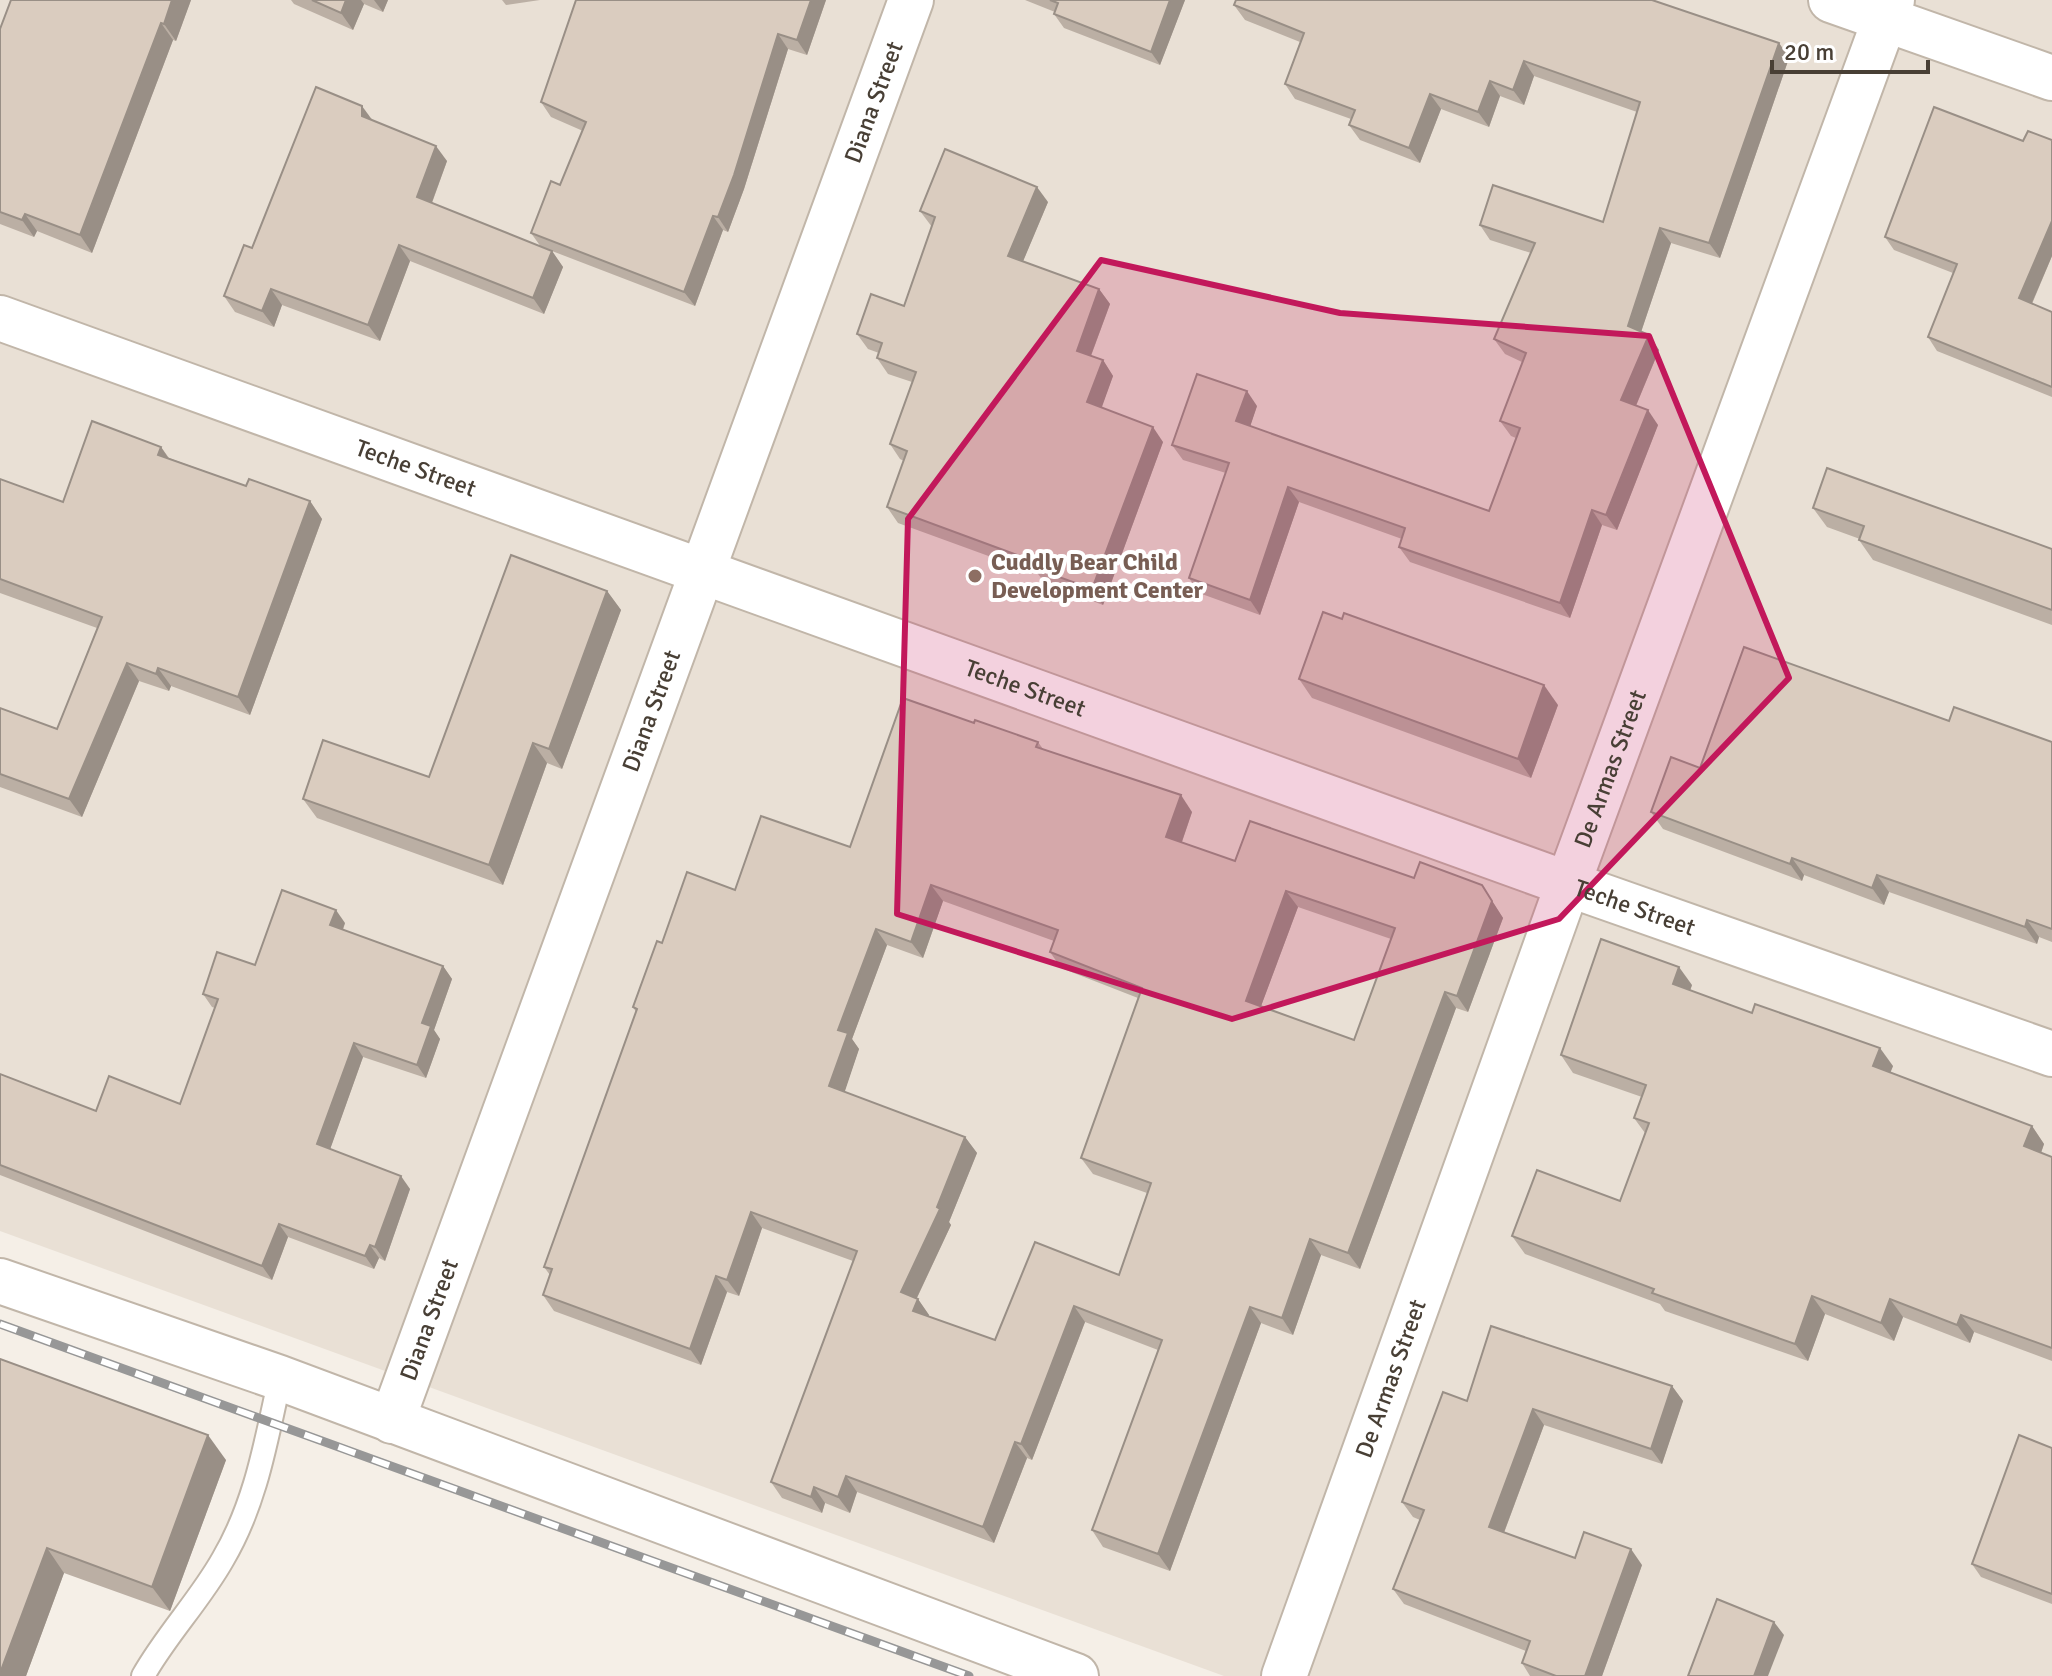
<svg xmlns="http://www.w3.org/2000/svg" width="2052" height="1676" font-family="Signika,sans-serif">
  <style>
    .residential { fill: #e9e0d5 }
    .lines { fill: none; stroke-linecap: round; stroke-linejoin: round }
    .service-casing { stroke: #c1b6a9; stroke-width: 26 }
    .minor-casing { stroke: #c1b6a9; stroke-width: 48 }
    .service { stroke: #fff; stroke-width: 22 }
    .minor { stroke: #fff; stroke-width: 44 }
    .rail-casing { stroke: #979797; stroke-width: 9 }
    .rail { stroke: #fff; stroke-width: 6; stroke-dasharray: 18; stroke-linecap: butt }
    .wall { fill: #bbafa4; fill-rule: evenodd }
    .shaded-wall { fill: #998f86 }
    .building { fill: #daccbf; stroke: #998f86; stroke-width: 2; fill-rule: evenodd }
    .marked { fill: #c2185b; fill-opacity: 0.2; stroke: #c2185b; stroke-width: 6; stroke-linejoin: round }
    .education-dot { fill: #8d6e63; stroke: #fff; stroke-width: 3 }
    .labels { text-anchor: middle; stroke-width: 8; stroke-linejoin: round; paint-order: stroke }
    .street-label { font-size: 24px; fill: #483f35; stroke: #fff }
    .education-label { font-size: 24px; font-weight: bold; fill: #785e54; stroke: #fff; text-anchor: start }
  </style>
  <rect width="100%" height="100%" fill="#f5efe7"/>
  <polygon class="residential" points="0,0 2052,0 2052,1676 1224,1676 0,1231"/>
  <g class="lines">
    <defs>
      <path id="service" d="M143 1676C166 1635 200 1600 223 1559 256 1503 266 1441 280 1378"/>
      <g id="minor">
        <polyline points="1831,0 2052,78"/>
        <path id="s1" d="M0 318 1568 884 2052 1054"/>
        <polyline points="0,1281 280,1378 1076,1676"/>
        <path id="s2" d="M392 1421 911 0"/>
        <path id="s3" d="M1284 1676 1568 884 1892 0"/>
      </g>
    </defs>
    <use href="#service" class="service-casing"/>
    <use href="#minor" class="minor-casing"/>
    <use href="#service" class="service"/>
    <use href="#minor" class="minor"/>
    <defs>
      <polyline id="rail" points="0,1324 969,1676"/>
    </defs>
    <use href="#rail" class="rail-casing"/>
    <use href="#rail" class="rail"/>
  </g>
  <g class="wall">
    <polygon points="191,0 176,41 173,40 92,253 37,231 34,237 0,224 0,29"/>
    <polygon points="291,0 388,0 383,12 364,4 353,30 294,4"/>
    <polygon points="502,0 540,0 506,5"/>
    <polygon points="576,0 826,0 807,55 788,49 744,189 728,232 723,230 695,306 552,251 563,267 544,314 410,261 380,341 282,305 274,327 235,312 224,296 252,248 372,120 447,161 432,203 541,247 531,233 560,185 583,131 551,117 541,102"/>
    <polygon points="1025,0 1185,0 1160,65 1064,28 1054,14 1055,12"/>
    <polygon points="1234,5 1779,43 1789,58 1720,258 1671,243 1641,332 1649,335 1659,350 1636,406 1658,425 1617,530 1602,525 1570,618 1410,562 1399,547 1402,539 1299,502 1260,615 1199,593 1189,578 1226,473 1183,460 1172,445 1257,406 1250,426 1489,511 1516,438 1511,436 1500,421 1522,362 1505,354 1494,339 1531,253 1490,240 1480,225 1603,222 1637,112 1534,76 1524,105 1500,96 1489,127 1441,109 1420,163 1360,140 1349,125 1351,119 1295,99 1285,84 1300,42 1245,20"/>
    <polygon points="2052,140 2052,256 2032,304 2052,312 2052,397 1937,351 1928,337 1953,273 1894,250 1885,237 2023,141"/>
    <polygon points="1048,202 1023,261 1099,289 1110,304 1091,356 1103,360 1113,376 1101,408 1163,442 1103,605 1045,583 1038,574 898,523 887,507 904,461 900,459 890,444 912,382 888,374 877,358 879,353 868,349 857,334 904,306 932,227 920,211"/>
    <polygon points="161,447 169,458 246,486 310,501 322,519 250,715 171,686 169,691 139,681 82,817 0,787 0,708 57,729 97,628 0,593 0,479 63,502"/>
    <polygon points="1813,508 2052,549 2052,625 1873,560 1859,540 1860,539 1827,527"/>
    <polygon points="607,591 621,610 562,769 547,763 503,885 317,818 303,799 429,777"/>
    <polygon points="1299,679 1558,705 1531,778 1312,698"/>
    <polygon points="1949,721 2052,742 2052,942 2039,937 2037,944 1889,892 1884,905 1804,875 1802,881 1663,829 1651,812 1700,768"/>
    <path d="M974 723 1038 742 1043 749 1192 812 1182 842 1235 861 1482 885 1503 918 1468 1012 1456 1008 1360 1269 1321 1255 1293 1335 1261 1323 1170 1571 1103 1547 1092 1530 1158 1350 1085 1322 1032 1460 1027 1458 994 1543 857 1492 850 1513 825 1503 822 1513 782 1498 771 1482 853 1261 762 1228 739 1296 727 1292 701 1365 554 1311 543 1295 550 1275 544 1267 636 1012 633 1007 662 943 735 890 850 847ZM943 901 1054 941 1050 952 1061 968 1138 998 1081 1158 1093 1174 1147 1193 1119 1275 995 1340 928 1317 929 1315 917 1298 951 1225 949 1222 977 1153 965 1137 844 1092 859 1049 852 1039 887 945 923 958ZM1298 907 1391 939 1354 1040 1261 1006Z"/>
    <polygon points="345,923 343,930 443,966 452,979 434,1030 440,1039 426,1078 363,1057 330,1149 410,1189 385,1261 379,1258 374,1269 288,1237 272,1280 0,1175 0,1074 96,1111 180,1104 215,1008 212,1007 203,994 255,965"/>
    <polygon points="1692,985 1690,990 1893,1066 1890,1072 2032,1126 2044,1144 2041,1153 2052,1157 2052,1361 1974,1332 1970,1343 1903,1317 1894,1341 1825,1314 1808,1361 1665,1311 1660,1304 1525,1254 1512,1236 1620,1201 1645,1133 1634,1118 1642,1097 1573,1073 1561,1055"/>
    <polygon points="0,1359 226,1460 170,1611 64,1573 26,1676"/>
    <polygon points="1672,1386 1683,1401 1662,1464 1544,1425 1504,1533 1575,1558 1642,1565 1602,1676 1530,1676 1522,1663 1526,1651 1404,1604 1393,1589 1420,1520 1413,1517 1402,1502 1467,1401"/>
    <polygon points="2052,1448 2052,1604 1981,1577 1972,1564"/>
  </g>
  <g class="shaded-wall">
    <polygon points="172,0 191,0 176,41 164,24"/>
    <polygon points="346,0 361,0 364,4 353,30 341,13"/>
    <polygon points="374,0 388,0 383,12"/>
    <polygon points="811,0 826,0 807,55 797,40"/>
    <polygon points="1170,0 1185,0 1160,65 1151,52"/>
    <polygon points="161,23 173,40 92,253 80,235"/>
    <polygon points="778,34 788,49 744,189 728,232 718,217"/>
    <polygon points="1779,43 1789,58 1720,258 1709,243"/>
    <polygon points="1524,61 1534,76 1524,105 1513,90"/>
    <polygon points="1490,81 1500,96 1489,127 1478,112"/>
    <polygon points="1430,94 1441,109 1420,163 1409,148"/>
    <polygon points="362,106 373,121 362,116"/>
    <polygon points="436,146 447,161 428,213 417,197"/>
    <polygon points="1037,187 1048,202 1019,271 1008,256"/>
    <polygon points="25,214 37,231 34,237 22,220"/>
    <polygon points="713,216 723,230 695,306 684,292"/>
    <polygon points="2052,221 2052,256 2028,312 2019,298"/>
    <polygon points="1660,228 1671,243 1638,341 1628,326"/>
    <polygon points="399,245 410,261 380,341 368,325"/>
    <polygon points="552,251 563,267 544,314 533,298"/>
    <polygon points="271,289 282,305 274,327 262,311"/>
    <polygon points="1099,289 1110,304 1087,366 1077,351"/>
    <polygon points="1649,335 1659,350 1632,415 1621,400"/>
    <polygon points="1103,360 1113,376 1098,418 1087,402"/>
    <polygon points="1247,391 1257,406 1247,436 1236,421"/>
    <polygon points="1648,410 1658,425 1617,530 1606,515"/>
    <polygon points="1153,427 1163,442 1103,605 1092,589"/>
    <polygon points="161,447 173,465 158,455"/>
    <polygon points="1288,487 1299,502 1260,615 1250,600"/>
    <polygon points="310,501 322,519 250,715 238,697"/>
    <polygon points="1592,510 1602,525 1570,618 1560,603"/>
    <polygon points="607,591 621,610 562,769 549,749"/>
    <polygon points="127,663 139,681 82,817 69,799"/>
    <polygon points="158,668 171,686 169,691 156,674"/>
    <polygon points="1544,685 1558,705 1531,778 1518,759"/>
    <polygon points="533,743 547,763 503,885 489,865"/>
    <polygon points="1181,795 1192,812 1178,853 1166,837"/>
    <polygon points="1792,858 1804,875 1802,881 1790,864"/>
    <polygon points="1877,875 1889,892 1884,905 1872,888"/>
    <polygon points="931,885 943,901 923,958 911,942"/>
    <polygon points="1482,885 1503,918 1468,1012 1457,996"/>
    <polygon points="1286,891 1298,907 1257,1017 1246,1001"/>
    <polygon points="336,910 345,923 339,939 330,925"/>
    <polygon points="2027,920 2039,937 2037,944 2025,927"/>
    <polygon points="876,929 887,945 852,1039 859,1049 841,1103 829,1086 838,1030"/>
    <polygon points="443,966 452,979 434,1030 440,1039 426,1078 417,1065 422,1023"/>
    <polygon points="1679,967 1692,985 1686,1002 1673,984"/>
    <polygon points="1445,992 1456,1008 1360,1269 1348,1253"/>
    <polygon points="354,1043 363,1057 327,1158 317,1144"/>
    <polygon points="1880,1048 1893,1066 1886,1084 1873,1066"/>
    <polygon points="2032,1126 2044,1144 2037,1164 2024,1146"/>
    <polygon points="965,1137 977,1153 949,1222 951,1225 912,1308 901,1292"/>
    <polygon points="401,1176 410,1189 385,1261 375,1247"/>
    <polygon points="751,1212 762,1228 739,1296 727,1280"/>
    <polygon points="279,1224 288,1237 272,1280 262,1266"/>
    <polygon points="1310,1239 1321,1255 1293,1335 1282,1318"/>
    <polygon points="370,1245 379,1258 374,1269 365,1256"/>
    <polygon points="716,1276 727,1292 701,1365 690,1349"/>
    <polygon points="1812,1296 1825,1314 1808,1361 1795,1344"/>
    <polygon points="918,1299 929,1315 924,1327 913,1311"/>
    <polygon points="1890,1299 1903,1317 1894,1341 1881,1323"/>
    <polygon points="1074,1306 1085,1322 1032,1460 1021,1444"/>
    <polygon points="1250,1307 1261,1323 1170,1571 1158,1554"/>
    <polygon points="1961,1315 1974,1332 1970,1343 1957,1325"/>
    <polygon points="1672,1386 1683,1401 1662,1464 1651,1449"/>
    <polygon points="1533,1409 1544,1425 1500,1543 1489,1527"/>
    <polygon points="208,1435 226,1460 170,1611 152,1587"/>
    <polygon points="1015,1442 1027,1458 994,1543 983,1527"/>
    <polygon points="846,1476 857,1492 850,1513 838,1497"/>
    <polygon points="814,1487 825,1503 822,1513 811,1497"/>
    <polygon points="47,1548 64,1573 26,1676 0,1676 0,1673"/>
    <polygon points="1631,1549 1642,1565 1602,1676 1585,1676"/>
    <polygon points="1774,1622 1784,1635 1768,1676 1754,1676"/>
  </g>
  <g class="building">
    <polygon points="11,0 172,0 164,24 161,23 80,235 25,214 22,220 0,212 0,29"/>
    <polygon points="312,0 346,0 341,13"/>
    <polygon points="576,0 811,0 797,40 778,34 734,175 718,217 713,216 684,292 531,233 551,181 560,185 586,122 541,102"/>
    <polygon points="1050,0 1170,0 1151,52 1054,14 1058,3"/>
    <polygon points="1236,0 1652,0 1779,43 1709,243 1660,228 1628,326 1649,335 1621,400 1648,410 1606,515 1592,510 1560,603 1399,547 1405,528 1288,487 1250,600 1189,578 1229,463 1172,445 1197,374 1247,391 1236,421 1489,511 1520,428 1500,421 1526,353 1494,339 1535,243 1480,225 1493,185 1603,222 1640,102 1524,61 1513,90 1490,81 1478,112 1430,94 1409,148 1349,125 1355,110 1285,84 1304,33 1234,5"/>
    <polygon points="316,87 362,106 362,116 436,146 417,197 552,251 533,298 399,245 368,325 271,289 262,311 224,296 244,245 252,248"/>
    <polygon points="1934,107 2023,141 2028,131 2052,140 2052,221 2019,298 2052,312 2052,387 1928,337 1957,264 1885,237"/>
    <polygon points="945,149 1037,187 1008,256 1099,289 1077,351 1103,360 1087,402 1153,427 1092,589 1034,568 1036,562 887,507 907,451 890,444 916,372 877,358 882,343 857,334 871,294 904,306 935,217 920,211"/>
    <polygon points="92,421 161,447 158,455 246,486 249,479 310,501 238,697 158,668 156,674 127,663 69,799 0,774 0,708 57,729 102,617 0,579 0,479 63,502"/>
    <polygon points="1827,468 2052,549 2052,610 1859,540 1864,526 1813,508"/>
    <polygon points="511,555 607,591 549,749 533,743 489,865 303,799 323,740 429,777"/>
    <polygon points="1323,612 1342,619 1344,613 1544,685 1518,759 1299,679"/>
    <polygon points="1744,647 1949,721 1954,707 2052,742 2052,929 2027,920 2025,927 1877,875 1872,888 1792,858 1790,864 1651,812 1671,757 1700,768"/>
    <path d="M903 698 974 723 975 720 1038 742 1036 747 1181 795 1166 837 1235 861 1250 821 1414 878 1420 862 1482 885 1492 901 1457 996 1445 992 1348 1253 1310 1239 1282 1318 1250 1307 1158 1554 1092 1530 1162 1340 1074 1306 1021 1444 1015 1442 983 1527 846 1476 838 1497 814 1487 811 1497 771 1482 857 1251 751 1212 727 1280 716 1276 690 1349 543 1295 552 1269 544 1267 637 1009 633 1007 657 941 662 943 687 872 735 890 761 816 850 847ZM931 885 1058 930 1050 952 1142 988 1081 1158 1151 1183 1119 1275 1035 1242 995 1340 913 1311 918 1299 901 1292 940 1209 937 1207 965 1137 829 1086 848 1033 838 1030 876 929 911 942ZM1286 891 1395 928 1354 1040 1246 1001Z"/>
    <polygon points="282,890 336,910 330,925 443,966 422,1023 431,1026 417,1065 354,1043 317,1144 401,1176 375,1247 370,1245 365,1256 279,1224 262,1266 0,1165 0,1074 96,1111 109,1076 180,1104 218,999 203,994 217,952 255,965"/>
    <polygon points="1601,939 1679,967 1673,984 1752,1013 1755,1004 1880,1048 1873,1066 2032,1126 2024,1146 2052,1157 2052,1348 1961,1315 1957,1325 1890,1299 1881,1323 1812,1296 1795,1344 1652,1293 1654,1289 1512,1236 1537,1170 1620,1201 1649,1123 1634,1118 1646,1085 1561,1055"/>
    <polygon points="1491,1326 1672,1386 1651,1449 1533,1409 1489,1527 1575,1558 1584,1532 1631,1549 1585,1676 1556,1676 1522,1663 1530,1641 1393,1589 1424,1510 1402,1502 1443,1392 1467,1401"/>
    <polygon points="0,1359 208,1435 152,1587 47,1548 0,1673"/>
    <polygon points="2019,1435 2052,1448 2052,1594 1972,1564"/>
    <polygon points="1717,1599 1774,1622 1754,1676 1688,1676"/>
  </g>
  <path class="marked" d="M1101 260 1340 313 1649 336 1789 678 1559 919 1232 1019 897 914 908 519Z"/>
  <circle class="education-dot" cx="975" cy="576" r="8"/>
  <g class="labels">
    <g class="street-label">
      <text dy="8" stroke="none"><textPath href="#s2" startOffset="1404">Diana Street</textPath></text>
      <text dy="8" stroke="none"><textPath href="#s1" startOffset="442">Teche Street</textPath></text>
      <text dy="8" stroke="none"><textPath href="#s1" startOffset="1090">Teche Street</textPath></text>
      <text dy="8" stroke="none"><textPath href="#s2" startOffset="756">Diana Street</textPath></text>
      <text dy="8" stroke="none"><textPath href="#s3" startOffset="964">De Armas Street</textPath></text>
      <text dy="8" stroke="none"><textPath href="#s1" startOffset="1738">Teche Street</textPath></text>
      <text dy="8" stroke="none"><textPath href="#s2" startOffset="108">Diana Street</textPath></text>
      <text dy="8" stroke="none"><textPath href="#s3" startOffset="316">De Armas Street</textPath></text>
    </g>
    <g class="education-label">
      <text x="991" y="570">Cuddly Bear Child<tspan x="991" dy="28">Development Center</tspan></text>
    </g>
  </g>
  <path d="M1772 60v12h156v-12" fill="none" stroke="#483f35" stroke-width="4"/>
  <text x="1784" y="60" font-size="24" fill="#483f35" stroke="#ffffff" stroke-width="6" paint-order="stroke">20 m</text>
</svg>
